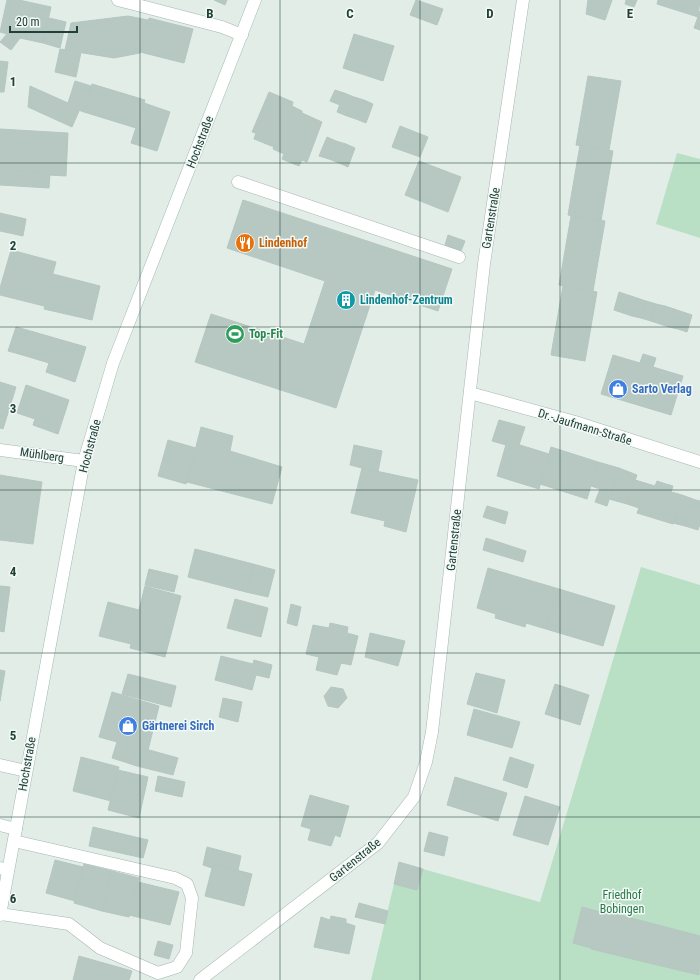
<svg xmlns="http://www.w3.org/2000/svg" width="700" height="980" font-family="'Roboto Condensed',sans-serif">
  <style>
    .green { fill: #b9e0c5 }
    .building { fill: #b7c8c2; stroke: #b4c7c0 }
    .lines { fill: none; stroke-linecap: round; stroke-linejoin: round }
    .lane-casing { stroke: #a4b6b0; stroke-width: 13 }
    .street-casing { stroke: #a4b6b0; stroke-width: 13 }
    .secondary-casing { stroke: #9fbab1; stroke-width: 13 }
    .lane { stroke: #fff; stroke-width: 12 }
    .street { stroke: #fff; stroke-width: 12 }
    .secondary { stroke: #fff; stroke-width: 12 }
    .grid { fill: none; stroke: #204038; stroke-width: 1; stroke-opacity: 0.55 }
    .labels { text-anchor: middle; stroke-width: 3; stroke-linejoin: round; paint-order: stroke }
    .street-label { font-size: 12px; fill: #204038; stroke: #f3f9f6 }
    .food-label { font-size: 12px; font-weight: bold; fill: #c56008; stroke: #f3f9f6; text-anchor: start }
    .culture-label { font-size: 12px; font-weight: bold; fill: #0d838f; stroke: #f3f9f6; text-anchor: start }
    .leisure-label { font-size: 12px; font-weight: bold; fill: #27864d; stroke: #f3f9f6; text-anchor: start }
    .shop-label { font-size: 12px; font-weight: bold; fill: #366cbe; stroke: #f3f9f6; text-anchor: start }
    .park-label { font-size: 12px; fill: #287a49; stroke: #f3f9f6 }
    .grid-label { font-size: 13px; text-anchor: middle; font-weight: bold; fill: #204038; stroke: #f3f9f6; stroke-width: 3; stroke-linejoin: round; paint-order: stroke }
  </style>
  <rect width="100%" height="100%" fill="#e2ede8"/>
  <g class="green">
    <polygon points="677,153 700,159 700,238 656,224"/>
    <polygon points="641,567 700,585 700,980 371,980 394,884 417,889 423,869 540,902"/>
  </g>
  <g class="building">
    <polygon points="7,0 19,0 51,7 43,43 20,38 11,50 0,42 7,34 0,32"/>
    <polygon points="214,0 227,0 225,5"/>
    <polygon points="416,0 443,9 437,25 410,15"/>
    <polygon points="588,0 612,0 605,20 586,14"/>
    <polygon points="626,0 637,0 634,7 625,4"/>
    <polygon points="658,0 700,0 698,17 657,4"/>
    <polygon points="700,11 700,30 694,28"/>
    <polygon points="128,16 148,20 140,53 114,58 65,50 71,23"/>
    <polygon points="49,18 66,22 60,48 43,43"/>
    <polygon points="149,18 193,29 184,63 140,52"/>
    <polygon points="354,34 394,46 383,81 343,68"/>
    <polygon points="60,49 81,52 76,77 55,72"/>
    <polygon points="0,61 8,62 4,92 0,92"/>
    <polygon points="588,76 621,81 609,150 576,145"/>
    <polygon points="75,81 91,86 84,112 67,106"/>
    <polygon points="92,84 145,100 136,128 84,112"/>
    <polygon points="30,86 68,103 67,106 79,111 72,127 28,107"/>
    <polygon points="335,90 344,93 340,105 330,101"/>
    <polygon points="269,92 293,102 292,106 302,111 302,113 322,122 307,162 302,160 299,166 282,159 284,154 273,149 274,147 254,139 256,133 252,132"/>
    <polygon points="344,93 354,97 347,116 337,112"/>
    <polygon points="354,97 364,100 356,119 347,116"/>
    <polygon points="364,100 373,104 366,123 356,119"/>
    <polygon points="144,103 170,112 157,151 131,143"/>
    <polygon points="400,126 428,137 420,157 392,147"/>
    <polygon points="0,129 68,133 66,176 49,175 50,173 0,170"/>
    <polygon points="327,137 336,141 329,159 319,156"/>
    <polygon points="336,141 346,144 339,163 329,159"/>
    <polygon points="346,144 355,148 348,167 339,163"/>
    <polygon points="580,145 613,151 601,221 568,215"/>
    <polygon points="419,161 461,177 448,212 405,195"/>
    <polygon points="0,170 50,173 49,188 0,185"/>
    <polygon points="243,200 452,269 438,311 375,290 336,408 195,362 211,314 304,344 325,281 227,248"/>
    <polygon points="0,213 26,219 23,236 0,231"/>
    <polygon points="571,216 605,221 593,291 559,285"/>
    <polygon points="448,235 465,241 461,251 445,245"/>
    <polygon points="11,250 56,262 44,306 0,295 0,288"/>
    <polygon points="53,274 100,286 92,320 44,309"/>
    <polygon points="563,286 597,292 585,361 551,355"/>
    <polygon points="619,292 628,295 623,313 614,310"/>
    <polygon points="628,295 637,298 632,316 623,313"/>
    <polygon points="637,298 646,301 641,318 632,316"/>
    <polygon points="646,301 656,304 651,321 641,318"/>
    <polygon points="656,304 665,306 660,324 651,321"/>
    <polygon points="665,306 674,309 669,327 660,324"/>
    <polygon points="674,309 683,312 678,329 669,327"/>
    <polygon points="683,312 692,315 687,332 678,329"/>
    <polygon points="16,327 27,330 19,354 8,351"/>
    <polygon points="27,330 86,347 75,382 46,372 49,363 19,354"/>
    <polygon points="643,354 656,358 653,367 683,376 671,415 601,394 613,355 640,363"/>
    <polygon points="0,382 16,387 3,429 0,428"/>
    <polygon points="26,385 69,400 58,434 33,425 35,419 17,413"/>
    <polygon points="499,420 525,427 519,445 507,441 506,445 492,441"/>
    <polygon points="201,427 233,436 230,451 282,467 272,504 187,482"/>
    <polygon points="168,440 196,448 186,484 158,476"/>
    <polygon points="507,441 549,454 539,489 497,476"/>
    <polygon points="354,445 382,451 378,472 350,465"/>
    <polygon points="551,447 598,462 587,499 540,484"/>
    <polygon points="598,462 619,468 607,506 595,502 600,489 591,486"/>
    <polygon points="362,468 418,480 406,532 384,526 385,521 351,513"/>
    <polygon points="619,468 637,475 627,504 609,499"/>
    <polygon points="0,475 42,482 33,544 0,540"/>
    <polygon points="635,480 655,486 657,481 666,484 673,486 671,492 682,495 673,524 637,513 639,508 627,504"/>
    <polygon points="682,495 693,499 685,526 673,523"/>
    <polygon points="692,499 700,501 700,524 698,530 685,526"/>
    <polygon points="487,506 508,512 505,524 483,517"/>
    <polygon points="486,538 526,551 523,562 483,550"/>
    <polygon points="195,549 253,564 246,592 188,577"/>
    <polygon points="253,564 275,570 268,597 246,592"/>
    <polygon points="488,568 559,589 546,629 526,623 525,627 495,618 496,614 477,608"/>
    <polygon points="149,569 178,576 174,592 145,585"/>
    <polygon points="0,586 10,587 4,632 0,631"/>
    <polygon points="145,586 181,596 165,657 130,648 131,644 99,636 108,602 139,610"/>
    <polygon points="559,589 615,606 603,646 546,629"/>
    <polygon points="235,599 268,608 261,637 227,628"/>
    <polygon points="291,604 301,607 297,626 287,623"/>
    <polygon points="330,623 348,627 347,633 358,636 351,665 341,663 337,675 316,670 319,657 306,654 313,625 329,628"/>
    <polygon points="370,633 405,641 398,666 365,657"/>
    <polygon points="221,656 253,664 254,660 272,665 269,678 256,675 252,690 215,680"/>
    <polygon points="0,670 5,671 0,701"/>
    <polygon points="476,673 505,680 497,713 467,704"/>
    <polygon points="128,674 176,686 171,707 122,694"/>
    <polygon points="555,684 589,695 580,725 545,714"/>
    <polygon points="331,687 343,689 347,698 338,708 328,706 324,696"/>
    <polygon points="112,692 159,706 148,750 142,748 137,766 112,758 117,742 99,737"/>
    <polygon points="223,698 242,702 240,712 221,708"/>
    <polygon points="221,708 240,712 238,722 219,717"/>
    <polygon points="474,709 520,722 512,748 467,735"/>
    <polygon points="142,748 178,758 173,775 137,766"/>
    <polygon points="81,757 119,767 111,801 73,791"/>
    <polygon points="510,757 534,765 527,788 503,780"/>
    <polygon points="118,770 148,777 139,818 108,810"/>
    <polygon points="158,776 185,782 182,797 155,791"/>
    <polygon points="455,777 507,793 498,821 447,805"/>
    <polygon points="310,795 349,806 340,837 335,835 331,846 308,840 311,829 301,826"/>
    <polygon points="525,796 560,807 548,845 513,835"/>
    <polygon points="93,827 148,840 143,858 89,846"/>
    <polygon points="429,832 448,837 444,856 424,851"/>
    <polygon points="207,847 241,856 238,870 213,864 212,868 203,865"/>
    <polygon points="55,860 83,867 75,901 46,893"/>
    <polygon points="399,862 423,869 417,890 394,884"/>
    <polygon points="84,864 112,871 102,911 74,903"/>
    <polygon points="213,864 252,874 244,906 205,896"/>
    <polygon points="112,871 139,878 129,917 102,911"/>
    <polygon points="138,882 179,892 170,925 129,915"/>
    <polygon points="359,903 388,911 385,924 355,917"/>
    <polygon points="582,907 600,912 601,910 700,936 699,975 591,949 591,948 573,943"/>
    <polygon points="331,916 346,919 346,923 355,926 349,954 314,947 321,917 330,920"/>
    <polygon points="158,941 173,945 169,959 154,955"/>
    <polygon points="79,956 132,971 129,980 73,980"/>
  </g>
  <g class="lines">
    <defs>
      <g id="lane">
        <polyline points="238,182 459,257"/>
        <polyline points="0,765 26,771"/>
        <polyline points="0,825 16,829"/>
        <polyline points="0,868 8,870"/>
        <polyline points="0,914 69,924 100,948 158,973 177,967 186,953 192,898 187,884 175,878 14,841"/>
      </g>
      <g id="street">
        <polyline points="118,0 222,27 242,35"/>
        <polyline points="470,393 575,422 700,462"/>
        <polyline points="0,450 84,461"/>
        <polyline points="200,980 378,843 414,797 426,762 432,732 484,264 523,0"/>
      </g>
      <polyline id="secondary" points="0,915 84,461 113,363 255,0"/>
    </defs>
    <use href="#lane" class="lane-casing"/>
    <use href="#street" class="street-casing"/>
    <use href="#secondary" class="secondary-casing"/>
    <use href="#lane" class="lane"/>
    <use href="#street" class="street"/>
    <use href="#secondary" class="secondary"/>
  </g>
  <path class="grid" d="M140 0V980M280 0V980M420 0V980M560 0V980M0 163H700M0 327H700M0 490H700M0 653H700M0 817H700"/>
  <defs>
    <symbol id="restaurant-disc" viewBox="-11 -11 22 22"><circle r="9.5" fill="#e8710a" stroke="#f3f9f6"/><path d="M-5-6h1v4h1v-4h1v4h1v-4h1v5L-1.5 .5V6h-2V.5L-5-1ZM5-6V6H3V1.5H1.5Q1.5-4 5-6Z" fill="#fff"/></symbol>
    <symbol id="building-disc" viewBox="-11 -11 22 22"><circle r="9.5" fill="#0f9aa8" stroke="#f3f9f6"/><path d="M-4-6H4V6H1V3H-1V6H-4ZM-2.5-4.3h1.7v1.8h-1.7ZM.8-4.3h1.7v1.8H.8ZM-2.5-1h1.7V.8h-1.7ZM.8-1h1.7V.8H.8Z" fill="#fff"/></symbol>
    <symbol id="stadium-disc" viewBox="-11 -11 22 22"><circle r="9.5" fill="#2e9e5b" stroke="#f3f9f6"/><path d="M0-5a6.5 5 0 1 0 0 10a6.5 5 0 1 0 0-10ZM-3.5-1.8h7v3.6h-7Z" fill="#fff"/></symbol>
    <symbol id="shop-disc" viewBox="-11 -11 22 22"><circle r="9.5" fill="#3f7fe0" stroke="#f3f9f6"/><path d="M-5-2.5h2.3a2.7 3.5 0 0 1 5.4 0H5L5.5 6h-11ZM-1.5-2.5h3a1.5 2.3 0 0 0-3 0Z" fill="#fff"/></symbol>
  </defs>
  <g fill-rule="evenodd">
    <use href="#restaurant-disc" x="234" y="232" width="22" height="22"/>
    <use href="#building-disc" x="335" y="289" width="22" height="22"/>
    <use href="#stadium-disc" x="224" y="323" width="22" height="22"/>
    <use href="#shop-disc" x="607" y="378" width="22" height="22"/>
    <use href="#shop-disc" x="117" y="715" width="22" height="22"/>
  </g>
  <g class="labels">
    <g class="street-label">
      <text transform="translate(200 142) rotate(-69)" y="4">Hochstraße</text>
      <text transform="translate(491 218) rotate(-81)" y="4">Gartenstraße</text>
      <text transform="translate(585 427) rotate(17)" y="4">Dr.-Jaufmann-Straße</text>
      <text transform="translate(90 446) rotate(-75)" y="4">Hochstraße</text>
      <text transform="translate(42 455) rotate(8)" y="4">Mühlberg</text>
      <text transform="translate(454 540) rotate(-84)" y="4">Gartenstraße</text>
      <text transform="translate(27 764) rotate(-80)" y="4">Hochstraße</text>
      <text transform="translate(355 860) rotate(-39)" y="4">Gartenstraße</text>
    </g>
    <g class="food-label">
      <text x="259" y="247">Lindenhof</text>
    </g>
    <g class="culture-label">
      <text x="360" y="304">Lindenhof-Zentrum</text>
    </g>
    <g class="leisure-label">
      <text x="249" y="338">Top-Fit</text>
    </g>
    <g class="shop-label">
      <text x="632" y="393">Sarto Verlag</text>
      <text x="142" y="730">Gärtnerei Sirch</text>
    </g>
    <g class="park-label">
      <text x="622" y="899">Friedhof<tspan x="622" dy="14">Bobingen</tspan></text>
    </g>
  </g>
  <g class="grid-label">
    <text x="210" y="18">B</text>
    <text x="350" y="18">C</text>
    <text x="490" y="18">D</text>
    <text x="630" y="18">E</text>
    <text x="13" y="86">1</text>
    <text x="13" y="250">2</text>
    <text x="13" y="413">3</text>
    <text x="13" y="576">4</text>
    <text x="13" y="740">5</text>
    <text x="13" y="903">6</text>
  </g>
  <path d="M10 26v6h67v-6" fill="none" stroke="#204038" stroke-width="2"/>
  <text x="16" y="26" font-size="12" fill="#204038" stroke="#f3f9f6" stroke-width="3" paint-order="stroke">20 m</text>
</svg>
